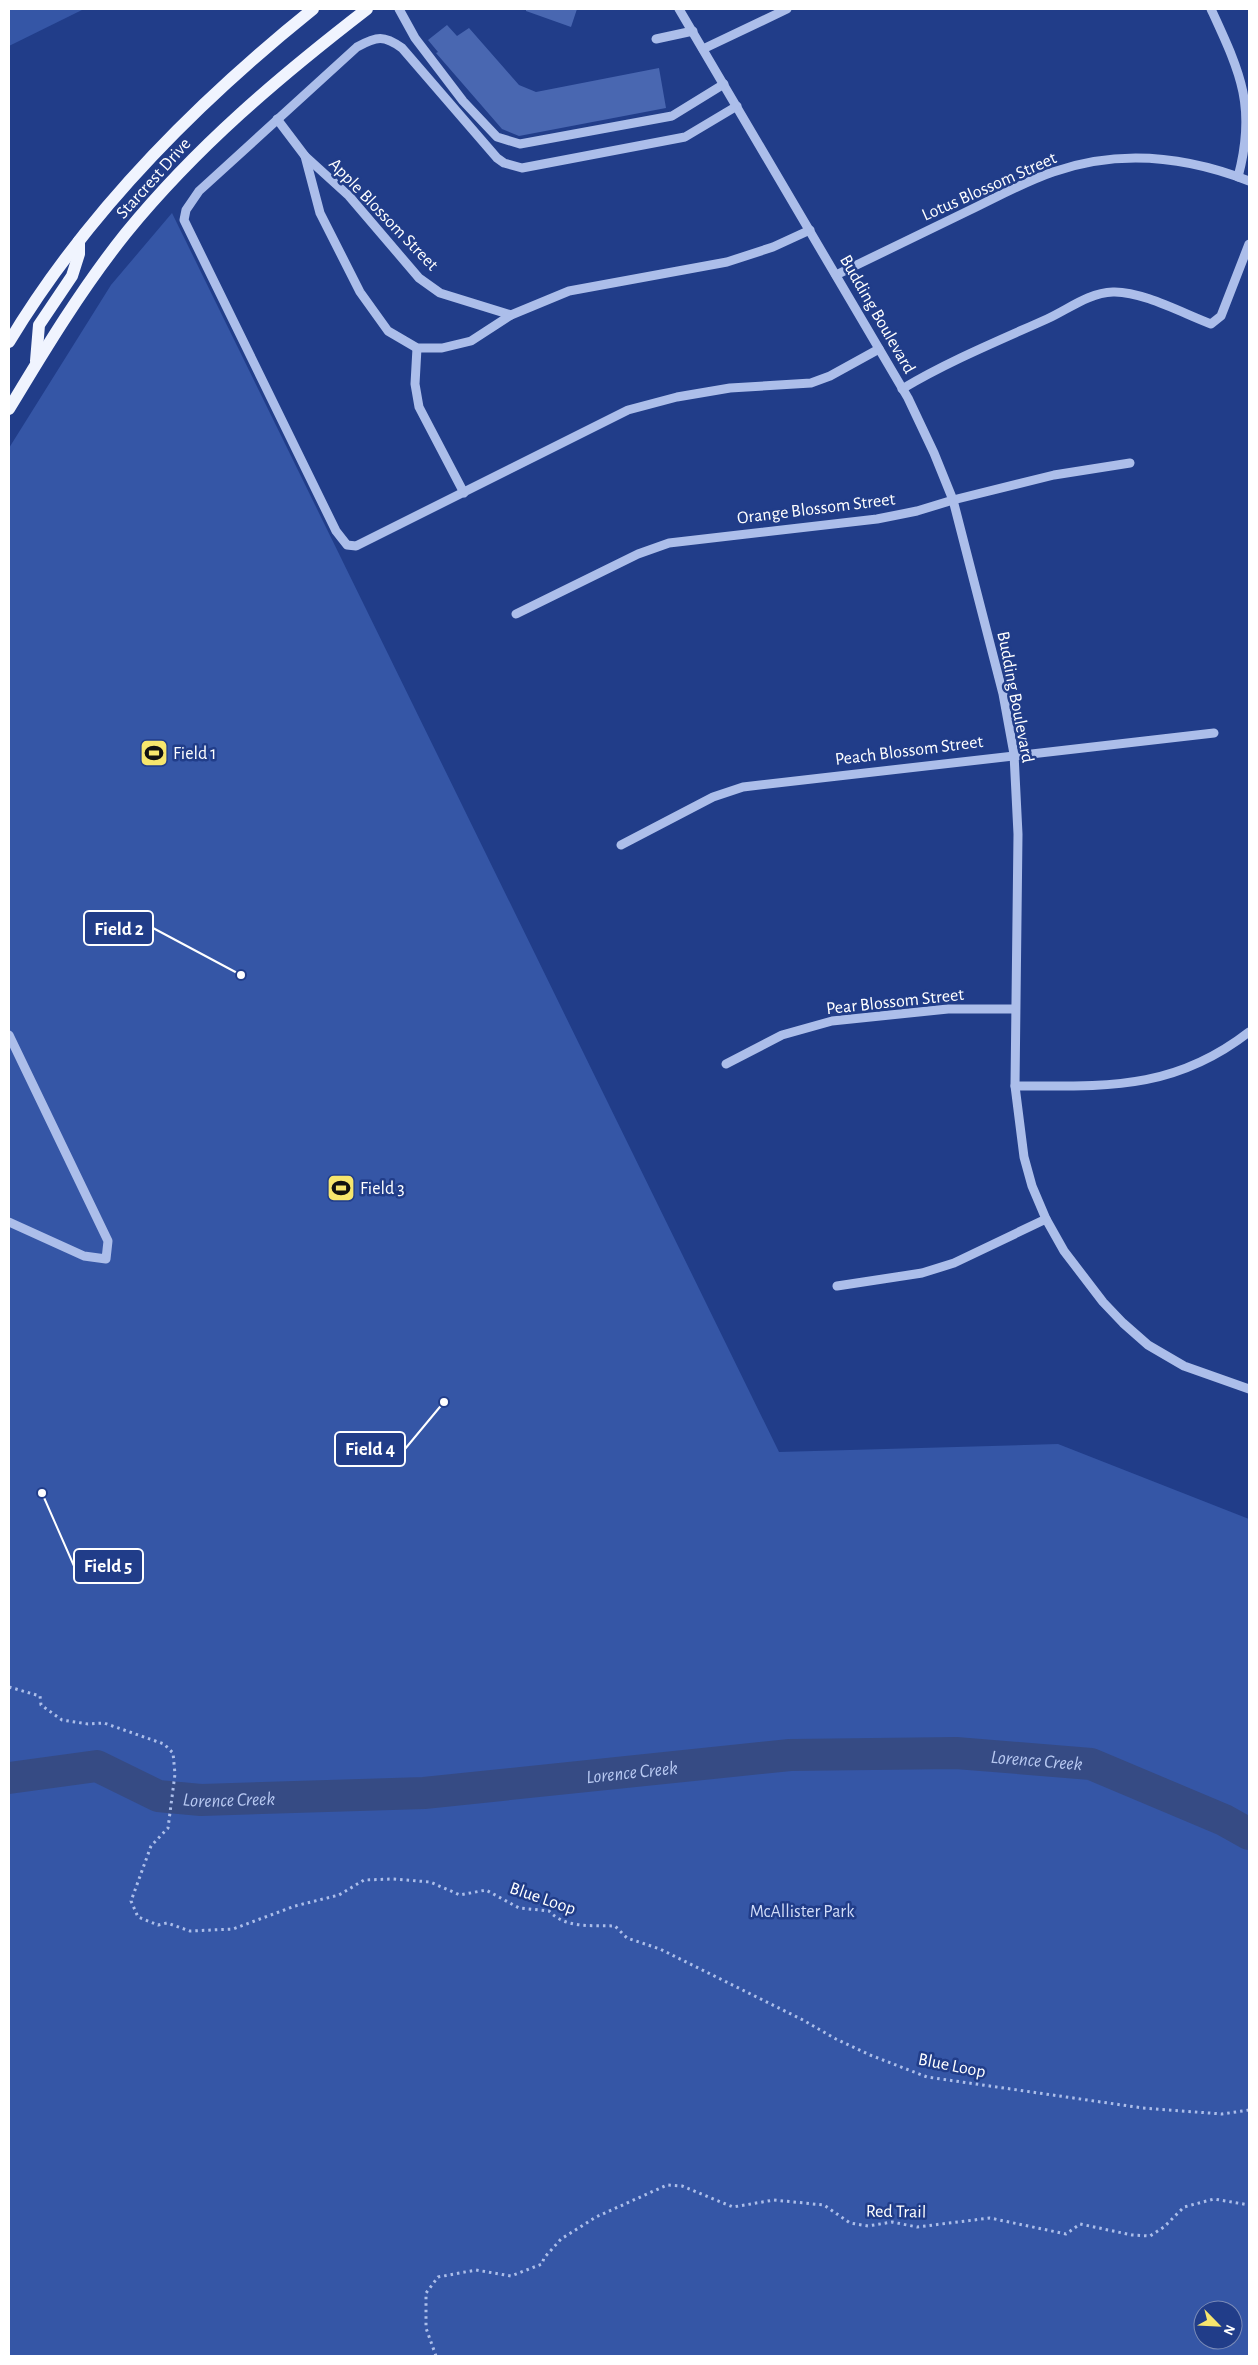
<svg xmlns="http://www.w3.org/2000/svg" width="1258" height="2365" font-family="'Alegreya Sans',sans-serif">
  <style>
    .green { fill: #3556a6; fill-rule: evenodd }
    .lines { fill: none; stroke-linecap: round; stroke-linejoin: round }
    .river { stroke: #364b84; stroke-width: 32 }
    .building { fill: #4967b1 }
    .path { stroke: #acbeea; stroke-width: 3; stroke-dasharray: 2.5 4; stroke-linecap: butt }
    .minor { stroke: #acbeea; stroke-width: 9 }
    .major { stroke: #f0f4fe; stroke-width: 12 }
    .labels { text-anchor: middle; stroke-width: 5; stroke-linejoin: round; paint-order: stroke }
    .street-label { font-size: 18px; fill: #fff; stroke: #213d89 }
    .poi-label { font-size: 18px; fill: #fff; stroke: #213d89; text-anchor: start }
    .park-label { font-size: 18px; fill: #d1dcf8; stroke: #213d89 }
    .water-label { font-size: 19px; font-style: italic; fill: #b8c9f2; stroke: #213d89 }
    .leader { fill: none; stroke: #fff; stroke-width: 2 }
    .callout-dot { fill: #fff; stroke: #213d89; stroke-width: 2 }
    .callout { fill: #213d89; stroke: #fff; stroke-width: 2 }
    .callout-label { font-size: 19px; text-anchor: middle; font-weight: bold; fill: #fff }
  </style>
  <rect width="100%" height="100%" fill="#213d89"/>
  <g class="green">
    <polygon points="9,9 84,9 9,46"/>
    <path d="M172 213 779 1452 1058 1444 1249 1519V2356H9V448L111 285ZM1203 2310H1233V2340H1203Z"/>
  </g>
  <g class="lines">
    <path class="river" id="s1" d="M9 1778 97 1766 158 1796 201 1800 424 1793 790 1755 956 1753 1091 1764 1224 1820 1249 1834"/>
  </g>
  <g class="building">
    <polygon points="526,9 577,9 571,27 526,11"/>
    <polygon points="447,25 457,36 469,28 519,85 536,92 659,68 666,108 519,136 502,129 436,53 438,52 428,40"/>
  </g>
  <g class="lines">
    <g class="path">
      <path d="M9 1687 40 1696 41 1705 62 1720 88 1724 104 1723 164 1744 173 1753 175 1774 168 1828 151 1846 131 1901 138 1917 158 1925 167 1923 190 1931 233 1929 295 1906 339 1895 364 1880 393 1879 430 1882 460 1895 486 1890 519 1908 549 1911C566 1929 592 1925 615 1926L627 1938 660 1949 803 2020 836 2039 870 2055 927 2077 1143 2108 1222 2114 1249 2110"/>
      <polyline points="436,2356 426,2328 426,2293 438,2277 476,2270 511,2276 542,2264 544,2258 561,2239 596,2217 667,2185 682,2186 733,2207 774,2200 824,2205 850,2223 868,2226 892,2222 917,2227 990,2218 1066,2234 1080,2224 1132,2235 1150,2236 1164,2227 1184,2207 1214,2199 1249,2205"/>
    </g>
    <g class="minor">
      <polyline points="399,9 415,38 463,101 497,137 520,144 672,116 724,84"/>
      <polyline points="679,9 908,398 934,453 953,500 1003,694 1014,754 1018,834 1015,1086 1024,1157 1032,1186 1046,1219 1064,1251 1103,1302 1123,1323 1148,1345 1184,1366 1249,1389"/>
      <path d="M1211 9C1240 72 1257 106 1238 177"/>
      <polyline points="656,39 693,31"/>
      <polyline points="703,49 787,9"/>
      <path d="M737 106 685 137 522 168 504 163 497 158 402 48C384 35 377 36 357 47L199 191 186 210 184 220 336 531 347 545 356 546 628 410 677 397 730 388 811 383 830 376 879 349"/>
      <polyline points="277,119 305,156 349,196 419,278 440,293 511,315"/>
      <polyline points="305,156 320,213 360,292 388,331 417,348 442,348 471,341 511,315 569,291 727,262 773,247 810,230"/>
      <path d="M836 275C881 253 925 232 970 210 997 197 1024 182 1053 172 1119 149 1185 156 1249 181"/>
      <polyline points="417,348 415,384 419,407 464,493"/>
      <path d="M902 389C949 361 998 341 1047 319 1069 309 1088 293 1113 292 1142 291 1184 314 1211 324L1221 316 1249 244"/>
      <polyline points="516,614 638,554 669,543 877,519 917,511 953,500 1054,475 1130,463"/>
      <polyline points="621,845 713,797 743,787 1214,733"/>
      <polyline points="9,1035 108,1241 106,1259 84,1256 9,1222"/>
      <polyline points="726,1064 782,1035 832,1021 948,1009 1015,1009"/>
      <path d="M1015 1086C1106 1086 1173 1091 1249 1032"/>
      <polyline points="837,1286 922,1273 954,1263 1046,1219"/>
    </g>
    <g class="major">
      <path d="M9 342C87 212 196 103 313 9"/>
      <polyline points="36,361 39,325 72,276 79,254 79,241"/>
      <path d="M9 409C45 349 82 288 126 233 197 146 279 77 367 9"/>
    </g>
  </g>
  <defs>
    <symbol id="stadium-square" viewBox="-11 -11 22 22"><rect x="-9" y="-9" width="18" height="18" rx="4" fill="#f7e66d" stroke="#213d89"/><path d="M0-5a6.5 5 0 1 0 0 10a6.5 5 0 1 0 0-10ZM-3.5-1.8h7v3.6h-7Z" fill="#111"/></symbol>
  </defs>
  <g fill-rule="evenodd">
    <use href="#stadium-square" x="138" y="737" width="32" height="32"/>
    <use href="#stadium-square" x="325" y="1172" width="32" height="32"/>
  </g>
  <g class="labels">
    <g class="street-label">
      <text transform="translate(153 178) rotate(-48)" y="6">Starcrest Drive</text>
      <text transform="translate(989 186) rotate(-24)" y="6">Lotus Blossom Street</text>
      <text transform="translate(384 214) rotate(46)" y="6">Apple Blossom Street</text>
      <text transform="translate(878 314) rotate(60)" y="6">Budding Boulevard</text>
      <text transform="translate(816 508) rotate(-7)" y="6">Orange Blossom Street</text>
      <text transform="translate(1016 697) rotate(79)" y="6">Budding Boulevard</text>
      <text transform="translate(909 750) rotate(-7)" y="6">Peach Blossom Street</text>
      <text transform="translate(895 1001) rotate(-6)" y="6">Pear Blossom Street</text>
      <text transform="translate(543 1898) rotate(19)" y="6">Blue Loop</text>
      <text transform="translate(952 2065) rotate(11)" y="6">Blue Loop</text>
      <text transform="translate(896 2211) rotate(1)" y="6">Red Trail</text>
    </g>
    <g class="poi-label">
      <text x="173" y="759">Field 1</text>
      <text x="360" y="1194">Field 3</text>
    </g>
    <g class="park-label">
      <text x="802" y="1917">McAllister Park</text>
    </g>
    <g class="water-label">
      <text dy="7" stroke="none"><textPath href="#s1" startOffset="1038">Lorence Creek</textPath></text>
      <text dy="7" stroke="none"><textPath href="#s1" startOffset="632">Lorence Creek</textPath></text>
      <text dy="7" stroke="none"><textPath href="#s1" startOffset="228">Lorence Creek</textPath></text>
    </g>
  </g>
  <path class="leader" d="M241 975L153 928M444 1402L405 1449M42 1493L74 1566"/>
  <g class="callout-dot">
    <circle cx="241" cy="975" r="5"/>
    <circle cx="444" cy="1402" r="5"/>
    <circle cx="42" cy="1493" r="5"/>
  </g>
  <g class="callout">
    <rect x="84" y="911" width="69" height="34" rx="5"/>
    <rect x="335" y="1432" width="70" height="34" rx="5"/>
    <rect x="74" y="1549" width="69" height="34" rx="5"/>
  </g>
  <g class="callout-label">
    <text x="119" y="935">Field 2</text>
    <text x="370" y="1455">Field 4</text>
    <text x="108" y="1572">Field 5</text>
  </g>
  <rect width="1258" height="2365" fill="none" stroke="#ffffff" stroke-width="20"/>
  <g transform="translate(1218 2325) rotate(114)"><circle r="24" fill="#213d89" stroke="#7a8bb8"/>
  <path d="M0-4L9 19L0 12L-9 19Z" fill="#f7e66d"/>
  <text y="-8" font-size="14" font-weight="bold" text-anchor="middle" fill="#ffffff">N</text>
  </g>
</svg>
